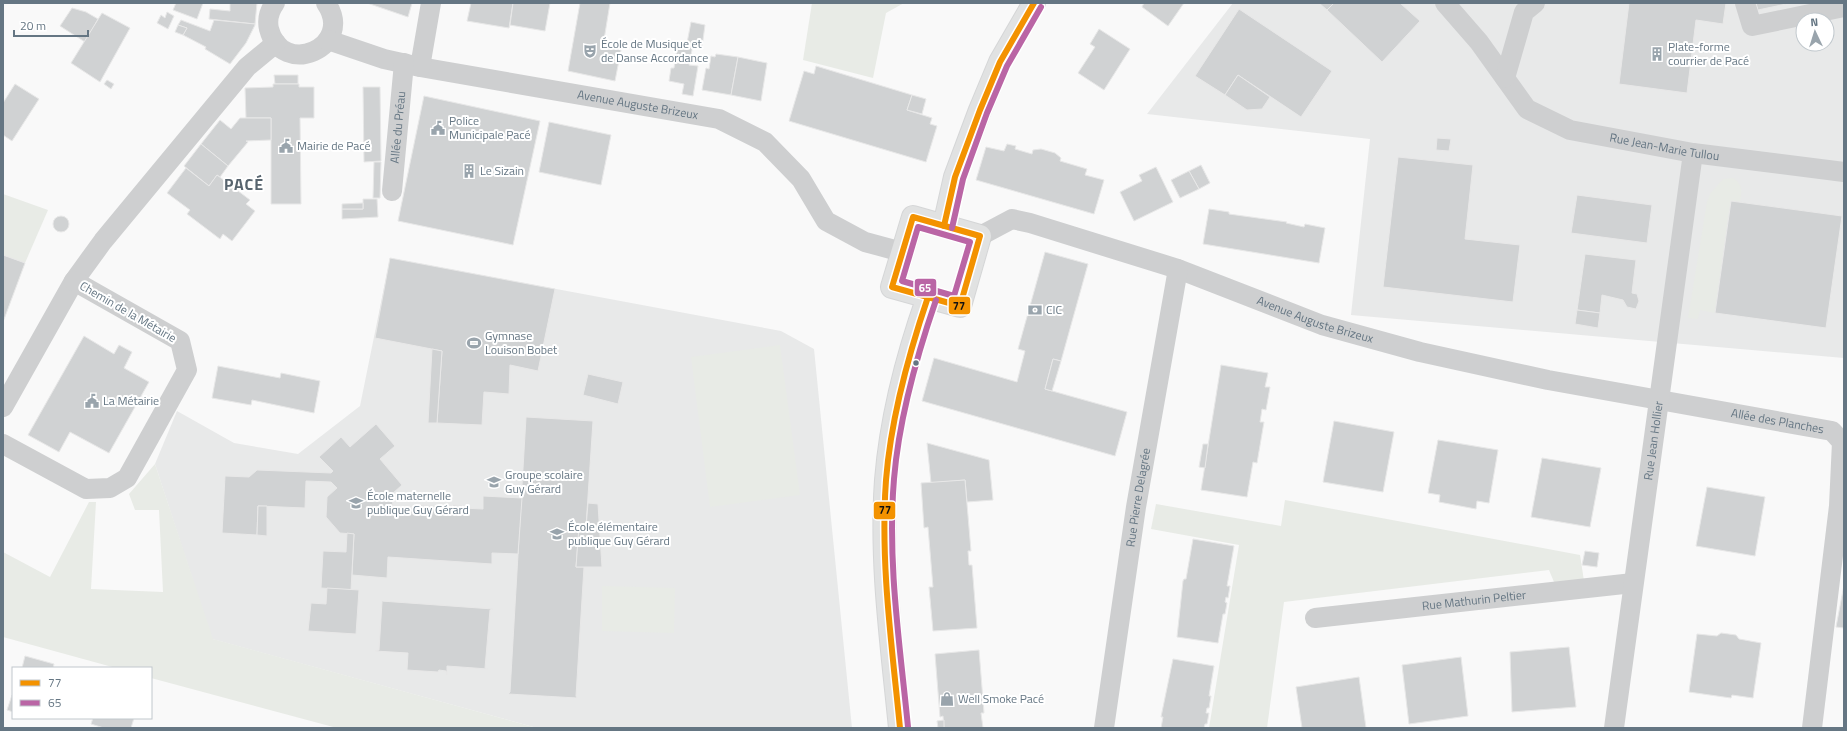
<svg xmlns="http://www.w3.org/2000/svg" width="1847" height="731" font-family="'Titillium Web',sans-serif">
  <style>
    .built { fill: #e8e9e9; fill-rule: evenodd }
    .green { fill: #e8ebe6 }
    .building { fill: #d0d2d3; stroke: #e8e8e8 }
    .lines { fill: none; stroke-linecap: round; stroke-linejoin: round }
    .secondary-casing { stroke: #d5d6d7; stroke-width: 24 }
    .street { stroke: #cecfd0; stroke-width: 20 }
    .secondary { stroke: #e1e2e2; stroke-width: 22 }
    .bus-1-casing { stroke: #fff; stroke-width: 9 }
    .bus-2-casing { stroke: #fff; stroke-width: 9 }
    .bus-1 { stroke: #f39200; stroke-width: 6 }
    .bus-2 { stroke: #ba65a5; stroke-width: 6 }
    .bus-dot { fill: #657683; stroke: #fff; stroke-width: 1.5 }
    .labels { text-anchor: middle; stroke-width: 4; stroke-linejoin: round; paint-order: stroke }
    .poi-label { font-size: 12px; fill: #657683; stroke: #fff; text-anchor: start }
    .street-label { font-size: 12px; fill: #657683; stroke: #fff }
    .district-label { font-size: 16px; font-weight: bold; letter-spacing: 1px; fill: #57646e; stroke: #fff }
    .line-badge { stroke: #fff; stroke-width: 1.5 }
    .badge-label { font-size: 11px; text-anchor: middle; font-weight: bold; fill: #fff }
    .pale-badge-label { font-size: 11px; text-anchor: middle; font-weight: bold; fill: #111 }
  </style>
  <rect width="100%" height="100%" fill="#f9f9f9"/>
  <g class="built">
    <path d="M1233 3H1844V358L1351 315 1370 139 1147 114ZM1803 20H1827V44H1803Z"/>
    <polygon points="390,258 781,331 814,349 852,728 537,728 212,639 155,464 177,411 234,443 298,454 360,406"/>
  </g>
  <g class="green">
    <polygon points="812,3 904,3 886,13 873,78 803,60"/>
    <path d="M1733 178C1743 184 1742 191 1740 202L1731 201 1715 313 1700 310 1698 319 1688 318 1707 202 1710 194 1723 179Z"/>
    <polygon points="3,194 48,210 25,263 3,255"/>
    <polygon points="780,345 800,495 710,507 691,357"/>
    <polygon points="155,464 213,639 537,728 337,728 151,678 151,668 116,668 3,637 3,552 50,577 89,502 96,502 91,589 163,592 159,510 135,510 129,494"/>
    <polygon points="1285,500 1580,555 1584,581 1554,582 1549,570 1284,602 1267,728 1209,728 1239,545 1151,529 1156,504 1281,526"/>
    <polygon points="602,586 675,588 674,633 602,631"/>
  </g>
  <g class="building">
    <polygon points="176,3 203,3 197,19 173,10"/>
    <polygon points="230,3 257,3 255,24 209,19 210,9 230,11"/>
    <polygon points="367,3 412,3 408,17"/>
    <polygon points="471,3 513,3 509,28 467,21"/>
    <polygon points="513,3 550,3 545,31 510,25"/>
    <polygon points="580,3 610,3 603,46 621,50 615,81 568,71"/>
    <polygon points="1144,3 1184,3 1168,26 1142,7"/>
    <polygon points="1319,3 1334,3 1327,10"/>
    <polygon points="1334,3 1400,3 1420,21 1382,62 1327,10"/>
    <polygon points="1629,3 1726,3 1723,24 1696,20 1687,93 1619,84"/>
    <polygon points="1756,3 1791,3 1758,10"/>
    <polygon points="72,8 86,12 98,19 85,42 60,26"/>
    <polygon points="1239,9 1332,71 1301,117 1238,75 1225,95 1195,76"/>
    <polygon points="167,12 174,16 168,29 157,23 161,15 165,18"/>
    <polygon points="102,13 130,28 100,82 71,63"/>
    <polygon points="181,20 210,31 214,20 255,24 255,25 246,43 230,64 205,49 206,47 183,35 187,28 178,25"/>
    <polygon points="691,22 705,25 702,47 693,45 689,65 698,66 693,96 682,94 684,84 669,81 671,68 674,68 678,42 687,43"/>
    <polygon points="178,25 187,28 183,35 175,32"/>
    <polygon points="1099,29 1130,49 1104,90 1078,73 1095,47 1090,44"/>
    <polygon points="716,54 738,57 731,95 702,90 706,68 709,69 711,56 715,57"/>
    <polygon points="738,57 767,63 761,101 731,95"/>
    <polygon points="816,66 912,95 907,110 932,118 930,124 937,126 926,162 789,121 804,71 814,74"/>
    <polygon points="274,75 298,75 298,84 275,84"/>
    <polygon points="1238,75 1270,97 1262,109 1247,110 1225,95"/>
    <polygon points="107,80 114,84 111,89 104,84"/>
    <polygon points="15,84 39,99 12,141 3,135 3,103"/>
    <polygon points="273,84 299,84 299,87 314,87 314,118 300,118 301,204 271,204 271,118 246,118 245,88 273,87"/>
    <polygon points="363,87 380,87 381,161 364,162"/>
    <polygon points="912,95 926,99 922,114 907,110"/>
    <polygon points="424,96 540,121 513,245 398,221"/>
    <polygon points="240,118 271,118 271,140 246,141 248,142 228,166 201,144 220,120 231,129"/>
    <polygon points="549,122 611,135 601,185 539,172"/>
    <polygon points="1437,138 1451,139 1449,151 1436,150"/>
    <polygon points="201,144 228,166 220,177 217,175 209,186 184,166"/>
    <polygon points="1007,144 1016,146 1015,149 1032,154 1033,150 1041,149 1055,153 1061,158 1060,161 1087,169 1085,175 1104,180 1094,214 976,180 986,147 1004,151"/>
    <polygon points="1398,157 1473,165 1465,239 1520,245 1513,302 1383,287"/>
    <polygon points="374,162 381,162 380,198 373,198"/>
    <polygon points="1201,165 1210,183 1199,189 1189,171"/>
    <polygon points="1156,167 1173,202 1134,221 1120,192 1142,181 1139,175"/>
    <polygon points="186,168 209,186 217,175 250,200 246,204 255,211 232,241 223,234 220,239 187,214 190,210 167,193"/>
    <polygon points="1189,171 1199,189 1180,198 1171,180"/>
    <polygon points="1577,195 1652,205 1647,243 1571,233"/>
    <polygon points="363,199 377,199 378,217 342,219 342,209 363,209"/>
    <polygon points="1731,201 1842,216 1826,328 1715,313"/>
    <polygon points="363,203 363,209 342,209 342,204"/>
    <polygon points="1209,209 1229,212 1229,214 1287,222 1286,223 1304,227 1305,224 1325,228 1319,263 1203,244"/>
    <circle cx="61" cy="224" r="8"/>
    <polygon points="1045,252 1088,264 1061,361 1053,359 1045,389 1127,412 1115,456 922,401 934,358 1017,382 1025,351 1018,349"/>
    <polygon points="1585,254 1636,260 1632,293 1637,294 1639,301 1636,309 1627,307 1623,300 1602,295 1600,313 1577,310"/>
    <polygon points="3,255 25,263 3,322"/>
    <polygon points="390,258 555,289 538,371 510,365 509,394 484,392 482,425 437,423 442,351 375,338"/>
    <polygon points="1577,310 1600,313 1598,328 1575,324"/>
    <polygon points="84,336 114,354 119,345 132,352 124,368 149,382 109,453 70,432 59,452 28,435"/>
    <polygon points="432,349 442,351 437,423 428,423"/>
    <polygon points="1053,359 1061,361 1052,391 1045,389"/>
    <polygon points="1221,365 1268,373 1265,387 1270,387 1266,410 1262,409 1260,422 1264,422 1257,463 1253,462 1247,497 1201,490"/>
    <polygon points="218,366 280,378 281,373 320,381 314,413 252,400 251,405 212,398"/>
    <polygon points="588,374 623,382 618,404 583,395"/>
    <polygon points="526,417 593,421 586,527 579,527 576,567 584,567 576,696 577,698 508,694 510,692"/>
    <polygon points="1334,421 1394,432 1383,492 1323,482"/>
    <polygon points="376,424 395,446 380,459 402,485 392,494 393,507 418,508 418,505 453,507 453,505 463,506 462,508 483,509 483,496 522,498 518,554 492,553 492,564 388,557 387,578 352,575 354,534 340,533 326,517 327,497 337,488 331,482 306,481 305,508 258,506 257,535 222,533 225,476 249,477 257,470 331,473 333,471 319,457 341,437 350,447"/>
    <polygon points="1438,440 1498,450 1489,503 1477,501 1476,509 1439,502 1440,495 1428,493"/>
    <polygon points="927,443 989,460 993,500 967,502 965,480 931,483"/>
    <polygon points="1203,444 1208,444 1205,468 1199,467"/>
    <polygon points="1542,458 1601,468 1590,527 1531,517"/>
    <polygon points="965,480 971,551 968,551 969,565 972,565 977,628 933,631 929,587 933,587 928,527 924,528 921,483"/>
    <polygon points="1707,487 1765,497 1755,556 1696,546"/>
    <polygon points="588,503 598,504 602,567 576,567 579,527 586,527"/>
    <polygon points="258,506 267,506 267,536 257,535"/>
    <polygon points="347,533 354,534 351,590 321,588 323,551 346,552"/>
    <polygon points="1193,539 1234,546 1227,586 1230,586 1228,598 1226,597 1225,602 1227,603 1225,614 1223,614 1218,643 1177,637 1183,581 1184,579 1186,579"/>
    <polygon points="1585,551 1599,553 1597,567 1582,565"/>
    <polygon points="1844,585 1844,628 1836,627"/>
    <polygon points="327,588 359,590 356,634 308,631 311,603 326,604"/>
    <polygon points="381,601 493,609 490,610 485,668 488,669 447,666 447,675 446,671 439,670 438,672 407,670 408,653 375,651 379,650 382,602"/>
    <polygon points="1721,633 1736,635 1739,639 1761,643 1753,698 1732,695 1731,698 1689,692 1697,634 1717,636"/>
    <polygon points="1569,647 1576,707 1512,712 1510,652"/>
    <polygon points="979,650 984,713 981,713 983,728 944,728 943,716 940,717 935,654"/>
    <polygon points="25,656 54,664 53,668 22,668"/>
    <polygon points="1461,657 1468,716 1409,724 1402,665"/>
    <polygon points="1173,659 1214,666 1209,696 1211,696 1209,708 1207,708 1206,713 1209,713 1207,724 1205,724 1204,728 1161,728 1163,717 1161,717"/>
    <polygon points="1359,677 1366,728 1302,728 1296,687"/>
    <polygon points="12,695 13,696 13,712 7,710"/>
    <polygon points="93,718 134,718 131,728 104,728 91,724"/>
    <polygon points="944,720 944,728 938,728 937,721"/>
  </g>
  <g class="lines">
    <defs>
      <g id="secondary">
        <polygon points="913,217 980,236 960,306 892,287"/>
        <polyline points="944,226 955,177 980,110 1000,62 1034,3"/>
        <path d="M900 728C892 646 880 562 886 480 891 418 907 356 928 297"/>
      </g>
    </defs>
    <use href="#secondary" class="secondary-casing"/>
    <g class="street">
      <path d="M275 3C269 11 267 20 269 29 282 79 356 47 326 3"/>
      <path id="s1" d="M1445 3 1479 42 1527 109 1570 130 1693 153 1844 172"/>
      <polyline points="1745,3 1752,26 1844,7"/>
      <path id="s2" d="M328 40 384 59 420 67 719 119 765 142 801 179 826 221 865 242 902 252"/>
      <polyline points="420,67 431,3"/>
      <polyline points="1505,78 1524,12 1535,3"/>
      <path id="s3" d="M392 191 404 63"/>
      <path id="s4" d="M980 236 1012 219 1030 223 1178 269 1322 325 1420 352 1548 380 1832 431 1842 442 1839 506 1812 728"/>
      <polyline points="3,407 74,281 103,241 247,67 276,43"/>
      <polyline points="3,444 86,489 110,488 127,478 187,370 180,341 74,281"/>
      <path id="s5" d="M1315 618 1633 583"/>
      <path id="s6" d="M1104 728 1136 507 1178 269"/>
      <path id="s7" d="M1614 728 1693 153"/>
    </g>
    <use href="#secondary" class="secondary"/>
    <defs>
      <g id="bus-1">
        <polygon points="913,217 980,236 960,306 892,287"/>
        <polyline points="944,226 955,177 980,110 1000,62 1034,3"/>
        <path d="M900 728C892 646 880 563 886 480 891 417 908 356 928 297"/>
      </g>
      <g id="bus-2">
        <polygon points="918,227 970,242 954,296 902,281"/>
        <polyline points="952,228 963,179 987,113 1007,66 1041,7"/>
        <path d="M908 727C900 645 887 562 894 479 899 418 916 358 936 300"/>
      </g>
    </defs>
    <use href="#bus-1" class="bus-1-casing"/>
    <use href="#bus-2" class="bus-2-casing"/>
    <use href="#bus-1" class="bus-1"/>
    <use href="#bus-2" class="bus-2"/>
  </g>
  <defs>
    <symbol id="theatre-bare" viewBox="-9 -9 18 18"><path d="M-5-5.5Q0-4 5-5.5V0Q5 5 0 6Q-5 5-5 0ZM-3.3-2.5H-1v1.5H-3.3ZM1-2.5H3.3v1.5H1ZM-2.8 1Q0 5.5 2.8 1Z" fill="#99a4ac" stroke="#fff" stroke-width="2.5" paint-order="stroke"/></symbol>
    <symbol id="building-bare" viewBox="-9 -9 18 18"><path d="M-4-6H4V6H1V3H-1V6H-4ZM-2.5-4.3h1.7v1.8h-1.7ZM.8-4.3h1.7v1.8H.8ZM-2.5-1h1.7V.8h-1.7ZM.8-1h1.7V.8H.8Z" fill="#99a4ac" stroke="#fff" stroke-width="2.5" paint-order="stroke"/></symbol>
    <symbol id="civic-bare" viewBox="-9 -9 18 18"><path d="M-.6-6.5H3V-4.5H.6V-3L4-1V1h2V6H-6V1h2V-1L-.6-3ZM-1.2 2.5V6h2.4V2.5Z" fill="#99a4ac" stroke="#fff" stroke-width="2.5" paint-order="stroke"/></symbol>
    <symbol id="bank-bare" viewBox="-9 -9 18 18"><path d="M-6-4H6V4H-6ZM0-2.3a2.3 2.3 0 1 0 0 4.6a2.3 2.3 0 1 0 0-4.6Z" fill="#99a4ac" stroke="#fff" stroke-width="2.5" paint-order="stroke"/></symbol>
    <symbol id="stadium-bare" viewBox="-9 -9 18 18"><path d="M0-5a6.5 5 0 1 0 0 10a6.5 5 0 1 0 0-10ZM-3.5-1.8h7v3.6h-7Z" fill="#99a4ac" stroke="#fff" stroke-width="2.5" paint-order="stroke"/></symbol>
    <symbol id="school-bare" viewBox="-9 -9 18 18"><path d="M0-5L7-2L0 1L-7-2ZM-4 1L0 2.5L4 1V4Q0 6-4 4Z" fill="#99a4ac" stroke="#fff" stroke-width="2.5" paint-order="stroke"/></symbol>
    <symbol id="shop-bare" viewBox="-9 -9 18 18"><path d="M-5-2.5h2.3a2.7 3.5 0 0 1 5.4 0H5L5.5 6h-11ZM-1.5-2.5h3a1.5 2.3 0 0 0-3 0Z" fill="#99a4ac" stroke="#fff" stroke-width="2.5" paint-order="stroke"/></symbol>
  </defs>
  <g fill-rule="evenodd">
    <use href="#theatre-bare" x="580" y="41" width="20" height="20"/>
    <use href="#building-bare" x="1647" y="44" width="20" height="20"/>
    <use href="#civic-bare" x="428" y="118" width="20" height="20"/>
    <use href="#civic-bare" x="276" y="136" width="20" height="20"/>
    <use href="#building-bare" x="459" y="161" width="20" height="20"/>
    <use href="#bank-bare" x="1025" y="300" width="20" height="20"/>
    <use href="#stadium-bare" x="464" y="333" width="20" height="20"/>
    <use href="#civic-bare" x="82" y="391" width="20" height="20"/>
    <use href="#school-bare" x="484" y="472" width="20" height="20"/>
    <use href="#school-bare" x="346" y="493" width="20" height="20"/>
    <use href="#school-bare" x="547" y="524" width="20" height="20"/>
    <use href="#shop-bare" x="937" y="689" width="20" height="20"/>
  </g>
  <circle class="bus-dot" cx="916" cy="363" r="3.5"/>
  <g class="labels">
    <g class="poi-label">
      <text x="601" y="48">École de Musique et<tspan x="601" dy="14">de Danse Accordance</tspan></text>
      <text x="1668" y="51">Plate-forme<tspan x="1668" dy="14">courrier de Pacé</tspan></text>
      <text x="449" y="125">Police<tspan x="449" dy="14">Municipale Pacé</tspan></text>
      <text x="297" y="150">Mairie de Pacé</text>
      <text x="480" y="175">Le Sizain</text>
      <text x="1046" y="314">CIC</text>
      <text x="485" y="340">Gymnase<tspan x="485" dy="14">Louison Bobet</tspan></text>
      <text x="103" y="405">La Métairie</text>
      <text x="505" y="479">Groupe scolaire<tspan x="505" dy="14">Guy Gérard</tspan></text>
      <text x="367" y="500">École maternelle<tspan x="367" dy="14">publique Guy Gérard</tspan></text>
      <text x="568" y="531">École élémentaire<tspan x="568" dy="14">publique Guy Gérard</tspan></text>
      <text x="958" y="703">Well Smoke Pacé</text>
    </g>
    <g class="street-label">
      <text dy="4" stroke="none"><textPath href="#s2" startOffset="317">Avenue Auguste Brizeux</textPath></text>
      <text dy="4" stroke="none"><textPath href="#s3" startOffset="64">Allée du Préau</textPath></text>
      <text dy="4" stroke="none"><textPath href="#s1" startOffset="278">Rue Jean-Marie Tullou</textPath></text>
      <text transform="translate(128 312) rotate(30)" y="4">Chemin de la Métairie</text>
      <text dy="4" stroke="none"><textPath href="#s4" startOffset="356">Avenue Auguste Brizeux</textPath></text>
      <text dy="4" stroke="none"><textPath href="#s4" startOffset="830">Allée des Planches</textPath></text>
      <text dy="4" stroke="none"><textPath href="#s7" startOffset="290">Rue Jean Hollier</textPath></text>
      <text dy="4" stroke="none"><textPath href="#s6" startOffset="233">Rue Pierre Delagrée</textPath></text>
      <text dy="4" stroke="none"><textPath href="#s5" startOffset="160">Rue Mathurin Peltier</textPath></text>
    </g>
    <g class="district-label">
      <text x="244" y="190">PACÉ</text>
    </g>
  </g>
  <g class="line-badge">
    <rect x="914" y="278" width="23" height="19" rx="4" fill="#ba65a5"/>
    <rect x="948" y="296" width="23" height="19" rx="4" fill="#f39200"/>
    <rect x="873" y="501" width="23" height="19" rx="4" fill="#f39200"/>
  </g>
  <g class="badge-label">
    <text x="925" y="292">65</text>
  </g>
  <g class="pale-badge-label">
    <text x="959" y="310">77</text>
    <text x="885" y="514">77</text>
  </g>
  <rect width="1847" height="731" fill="none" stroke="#657683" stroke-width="8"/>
  <rect x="12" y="667" width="140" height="52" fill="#ffffff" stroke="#c1c8cd"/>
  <rect x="20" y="680" width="20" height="6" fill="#f39200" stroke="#c1c8cd"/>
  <text x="48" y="687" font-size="12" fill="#657683">77</text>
  <rect x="20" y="700" width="20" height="6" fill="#ba65a5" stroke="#c1c8cd"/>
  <text x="48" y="707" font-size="12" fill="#657683">65</text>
  <g transform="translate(1815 32) rotate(356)"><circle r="19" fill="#ffffff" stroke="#c1c8cd"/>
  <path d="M0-3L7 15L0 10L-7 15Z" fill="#99a4ac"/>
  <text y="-6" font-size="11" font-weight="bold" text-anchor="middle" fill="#657683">N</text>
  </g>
  <path d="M14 30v6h74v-6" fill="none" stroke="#657683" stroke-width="2"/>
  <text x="20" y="30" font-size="12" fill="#657683" stroke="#ffffff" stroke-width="3" paint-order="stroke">20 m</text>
</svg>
